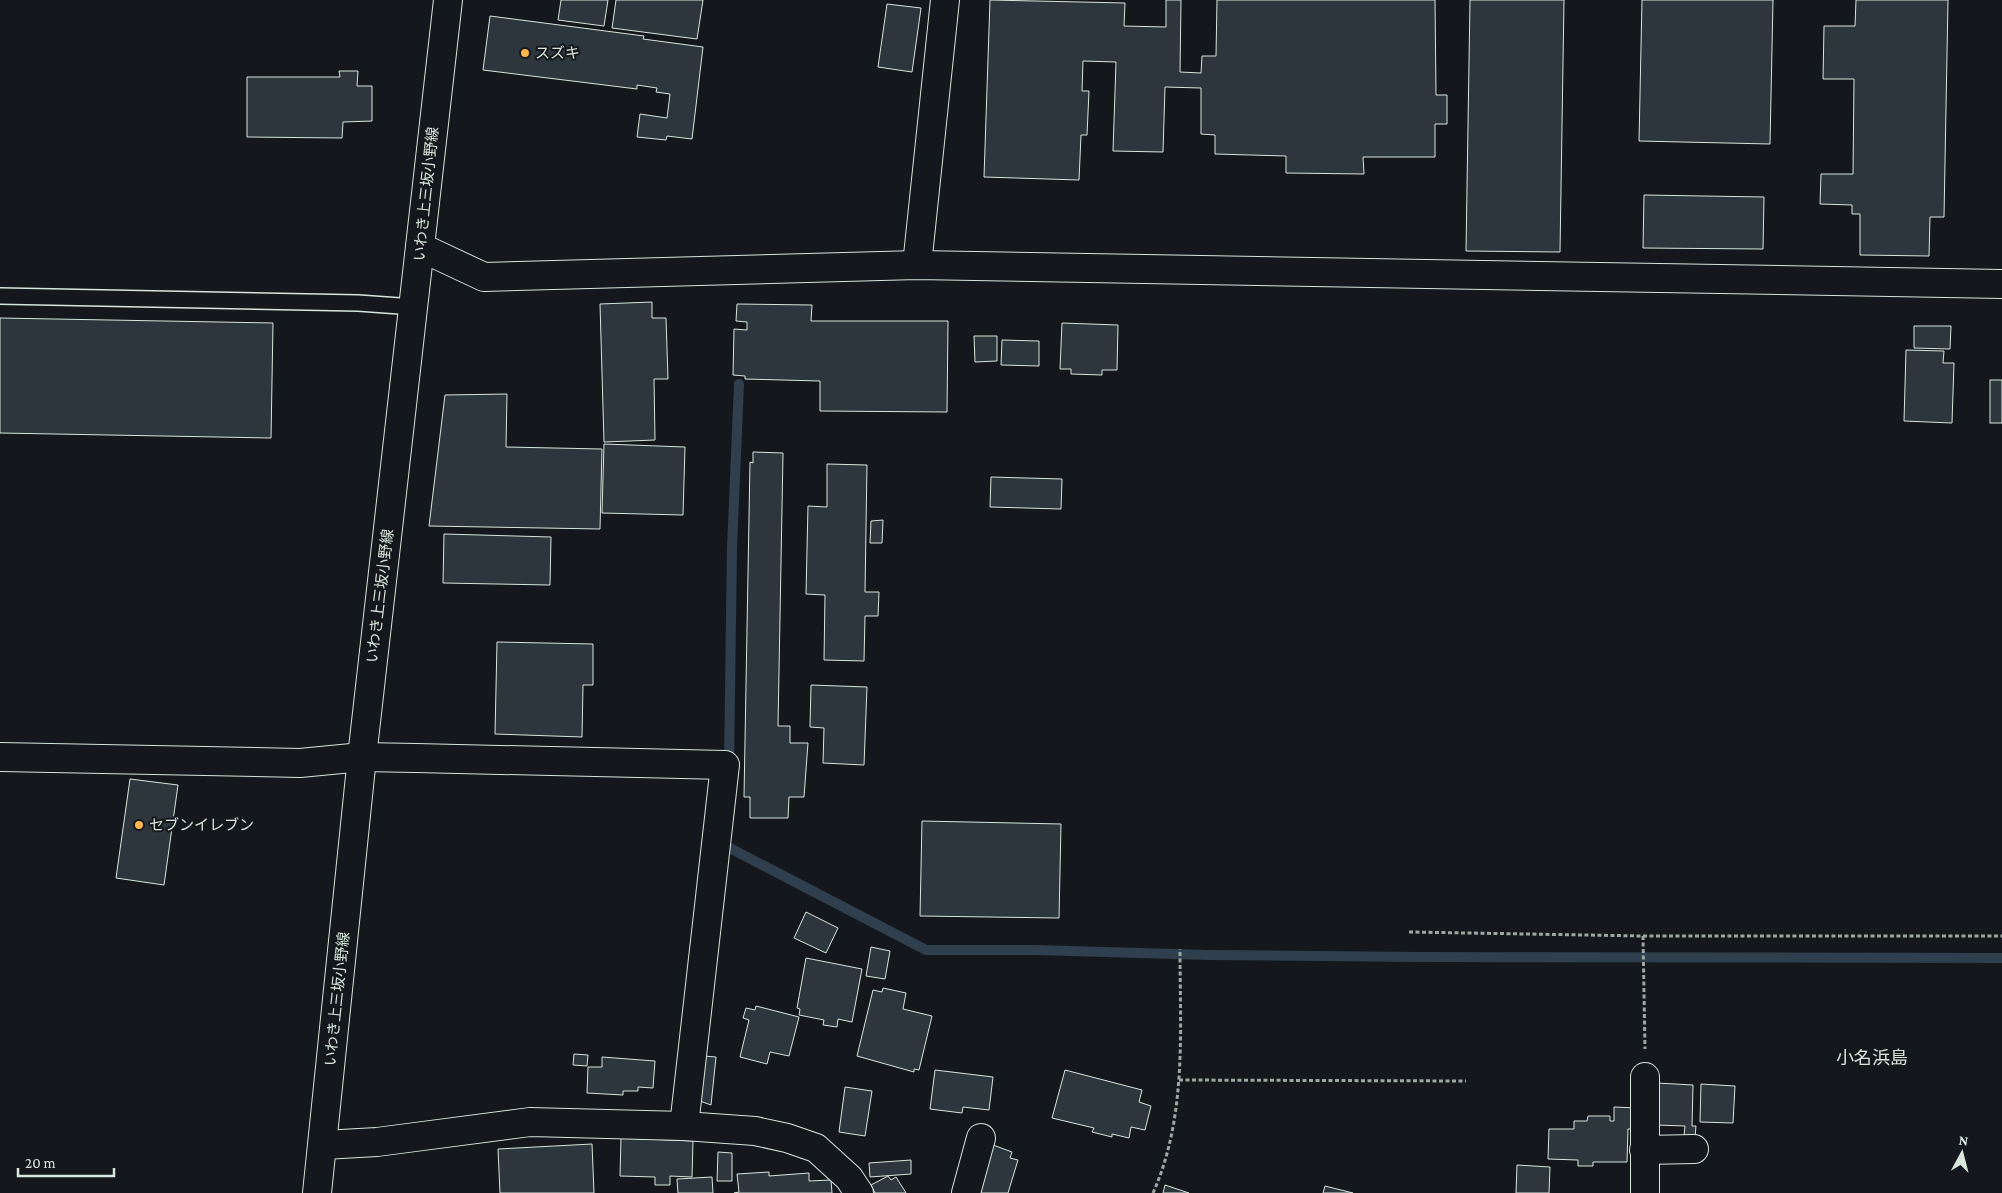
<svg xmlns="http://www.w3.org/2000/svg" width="2002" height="1193" font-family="'Crimson Pro','Noto Sans JP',serif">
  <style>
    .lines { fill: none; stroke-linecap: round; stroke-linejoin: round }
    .stream { stroke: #2f3f4d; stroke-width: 10 }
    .building { fill: #2c363c; stroke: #d8e6dc }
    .lane-casing { stroke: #d8e6dc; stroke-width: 18 }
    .street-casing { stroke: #d8e6dc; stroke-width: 30 }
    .primary-casing { stroke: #d8e6dc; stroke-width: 30 }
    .path { stroke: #9da8a2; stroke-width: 3; stroke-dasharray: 4 2.5; stroke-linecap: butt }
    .lane { stroke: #14181c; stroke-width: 15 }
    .street { stroke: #14181c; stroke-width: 28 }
    .primary { stroke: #14181c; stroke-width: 28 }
    .poi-dot { fill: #ffb74d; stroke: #14181c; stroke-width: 2 }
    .labels { text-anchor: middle; stroke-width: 4; stroke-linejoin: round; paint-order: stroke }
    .poi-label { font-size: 15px; fill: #d8e6dc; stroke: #14181c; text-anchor: start }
    .street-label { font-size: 15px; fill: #d8e6dc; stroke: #14181c }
    .quarter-label { font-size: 18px; fill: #d8e6dc; stroke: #14181c }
  </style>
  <rect width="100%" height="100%" fill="#14181c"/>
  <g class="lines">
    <g class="stream">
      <polyline points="729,765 732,548 739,384"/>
      <polyline points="725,839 724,845 926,950 1036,950 1208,955 1419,957 2002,958"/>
    </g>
  </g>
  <g class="building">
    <polygon points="561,0 608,0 604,26 558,20"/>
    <polygon points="616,0 703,0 697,39 612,28"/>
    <polygon points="990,0 1125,3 1124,26 1166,27 1166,0 1181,0 1180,72 1201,73 1202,56 1216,56 1217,0 1435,0 1436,95 1447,95 1447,124 1435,124 1435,157 1363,157 1364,174 1286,173 1286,156 1215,154 1215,135 1201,134 1201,88 1165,87 1163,152 1113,151 1116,62 1083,61 1082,91 1089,91 1087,135 1081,135 1079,180 984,177"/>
    <polygon points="1470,0 1564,0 1560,252 1466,251"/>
    <polygon points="1642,0 1773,0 1770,144 1639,141"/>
    <polygon points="1856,0 1948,0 1944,217 1930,217 1929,256 1860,255 1860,214 1852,214 1852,205 1820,204 1821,174 1853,174 1854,79 1823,79 1824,26 1855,26"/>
    <polygon points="887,4 921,8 912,72 878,67"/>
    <polygon points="490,16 644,36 643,39 703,47 692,139 667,136 666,140 637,137 640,114 667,118 670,94 656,92 657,88 637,85 637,89 483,70"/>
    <polygon points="339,71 358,71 357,86 372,86 372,121 343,122 342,138 247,137 247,77 340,77"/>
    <polygon points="1644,195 1764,197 1763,249 1643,248"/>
    <polygon points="652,302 652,318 666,318 668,379 654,379 655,440 604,442 600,304"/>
    <polygon points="737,304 812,305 811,321 948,321 947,412 820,411 820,381 745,379 745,376 733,375 734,329 747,330 747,322 736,321"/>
    <polygon points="0,318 273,323 271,438 0,433"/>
    <polygon points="1062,323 1118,325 1117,370 1102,370 1102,375 1071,374 1071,369 1060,369"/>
    <polygon points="1914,326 1951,326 1950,349 1914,348"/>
    <polygon points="974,336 997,336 997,361 975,362"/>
    <polygon points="1002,340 1039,341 1039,366 1001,365"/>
    <polygon points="1906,350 1944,351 1943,363 1954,363 1952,423 1904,421"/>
    <rect x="1990" y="380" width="12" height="43"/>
    <polygon points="507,394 506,447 602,449 600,529 429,526 445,395"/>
    <polygon points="604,444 685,447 683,515 602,513"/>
    <polygon points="753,452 783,453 778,726 790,726 790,743 808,743 804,797 789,797 788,818 750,818 750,797 744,797 750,462 753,463"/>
    <polygon points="827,464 867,465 865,592 879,592 878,616 865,616 864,661 824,660 825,595 806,594 808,506 827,507"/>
    <polygon points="991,477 1062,479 1061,509 990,507"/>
    <polygon points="883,520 882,543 870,543 871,521"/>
    <polygon points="444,534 551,537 550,585 443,583"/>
    <polygon points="497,642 593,644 593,685 583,685 582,737 495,734"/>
    <polygon points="811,685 867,687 864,765 823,763 824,728 810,727"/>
    <polygon points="130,779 178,785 164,885 116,878"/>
    <polygon points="922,821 1061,824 1059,918 920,916"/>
    <polygon points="806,912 838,928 826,953 794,938"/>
    <polygon points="871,947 890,951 885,979 866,976"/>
    <polygon points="806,958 862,969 852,1022 838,1019 837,1027 823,1025 824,1020 799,1015 800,1009 797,1008"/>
    <polygon points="883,988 906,993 903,1009 932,1016 919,1070 914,1069 914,1072 857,1056 873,990 882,992"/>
    <polygon points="756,1006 799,1017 789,1056 770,1052 767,1064 740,1057 749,1020 743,1018 746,1008 755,1010"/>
    <polygon points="574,1054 588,1055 587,1066 573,1065"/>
    <polygon points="704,1056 716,1057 711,1105 700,1101"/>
    <polygon points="602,1057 655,1061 653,1088 638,1087 638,1091 623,1091 623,1095 587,1093 588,1067 602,1067"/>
    <polygon points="935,1070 993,1077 989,1110 963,1107 962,1113 930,1109"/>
    <polygon points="1065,1070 1142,1090 1139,1102 1151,1106 1145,1130 1131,1127 1129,1138 1112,1134 1112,1137 1092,1132 1094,1128 1052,1118"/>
    <polygon points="1657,1083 1693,1085 1692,1126 1696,1126 1695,1137 1684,1136 1685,1126 1656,1125"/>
    <polygon points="1701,1084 1735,1086 1733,1123 1700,1122"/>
    <polygon points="845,1087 872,1091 865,1136 839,1132"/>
    <polygon points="1614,1107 1637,1108 1636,1129 1628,1129 1627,1162 1593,1162 1593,1166 1578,1166 1578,1160 1548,1159 1549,1129 1574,1129 1574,1121 1587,1121 1588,1116 1610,1116 1610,1121 1614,1121"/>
    <polygon points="621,1138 693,1141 692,1177 670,1176 670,1185 655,1185 655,1177 620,1176"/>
    <polygon points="592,1144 594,1193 500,1193 498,1149"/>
    <polygon points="993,1145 1012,1152 1010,1158 1018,1160 1008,1193 979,1193"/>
    <polygon points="718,1152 732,1153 732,1181 717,1181"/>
    <polygon points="911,1160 911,1174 870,1177 869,1163"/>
    <polygon points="1517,1165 1550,1167 1549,1193 1516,1193"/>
    <polygon points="769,1172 769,1176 809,1173 809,1181 831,1180 832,1193 734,1193 739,1192 737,1174"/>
    <polygon points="888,1176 891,1180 896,1177 906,1193 875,1193 871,1185"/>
    <polygon points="712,1177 713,1193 678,1193 677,1179"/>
    <polygon points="1165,1185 1189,1193 1163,1193"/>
    <polygon points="1325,1186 1353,1193 1323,1193"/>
  </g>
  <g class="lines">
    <defs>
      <polyline id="lane" points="0,296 358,303 414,307"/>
      <g id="street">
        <polyline points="420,247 484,277 917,265 2002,284"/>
        <polyline points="917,265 945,0"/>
        <polyline points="0,757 300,763 362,757 416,758 725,765 684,1126"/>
        <polyline points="1645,1077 1645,1193"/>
        <polyline points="323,1145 377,1142 530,1122 684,1126 755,1131 787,1138 816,1148 849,1178 859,1193"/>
        <polyline points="1644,1150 1694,1149"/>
        <polyline points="966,1193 981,1138"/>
      </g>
      <polyline id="primary" points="317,1193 362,757 448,0"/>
    </defs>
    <use href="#lane" class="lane-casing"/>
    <use href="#street" class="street-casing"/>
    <use href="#primary" class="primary-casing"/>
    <g class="path">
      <polyline points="1409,932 1643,936 2002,936"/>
      <polyline points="1643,936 1645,1049"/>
      <polyline points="1179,1080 1466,1081"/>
      <path d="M1153 1193C1187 1117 1180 1031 1180 949"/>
    </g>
    <use href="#lane" class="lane"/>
    <use href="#street" class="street"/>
    <use href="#primary" class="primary"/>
  </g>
  <g class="poi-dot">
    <circle cx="525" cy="53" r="5"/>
    <circle cx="139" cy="825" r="5"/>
  </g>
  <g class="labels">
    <g class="poi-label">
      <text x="535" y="58">スズキ</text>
      <text x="149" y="830">セブンイレブン</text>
    </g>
    <g class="street-label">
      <text transform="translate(426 194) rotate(-84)" y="5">いわき上三坂小野線</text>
      <text transform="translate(380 596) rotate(-83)" y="5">いわき上三坂小野線</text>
      <text transform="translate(337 999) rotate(-84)" y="5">いわき上三坂小野線</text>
    </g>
    <g class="quarter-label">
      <text x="1872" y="1064">小名浜島</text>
    </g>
  </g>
  <g transform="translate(1962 1153) rotate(7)" stroke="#14181c" stroke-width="4" paint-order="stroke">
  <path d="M0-4L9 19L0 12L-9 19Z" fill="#d8e6dc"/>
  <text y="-8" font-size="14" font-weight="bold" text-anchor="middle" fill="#d8e6dc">N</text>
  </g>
  <path d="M18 1168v8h96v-8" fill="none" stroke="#d8e6dc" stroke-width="2.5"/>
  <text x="25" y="1168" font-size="15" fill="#d8e6dc" stroke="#14181c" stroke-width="4" paint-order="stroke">20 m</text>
</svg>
